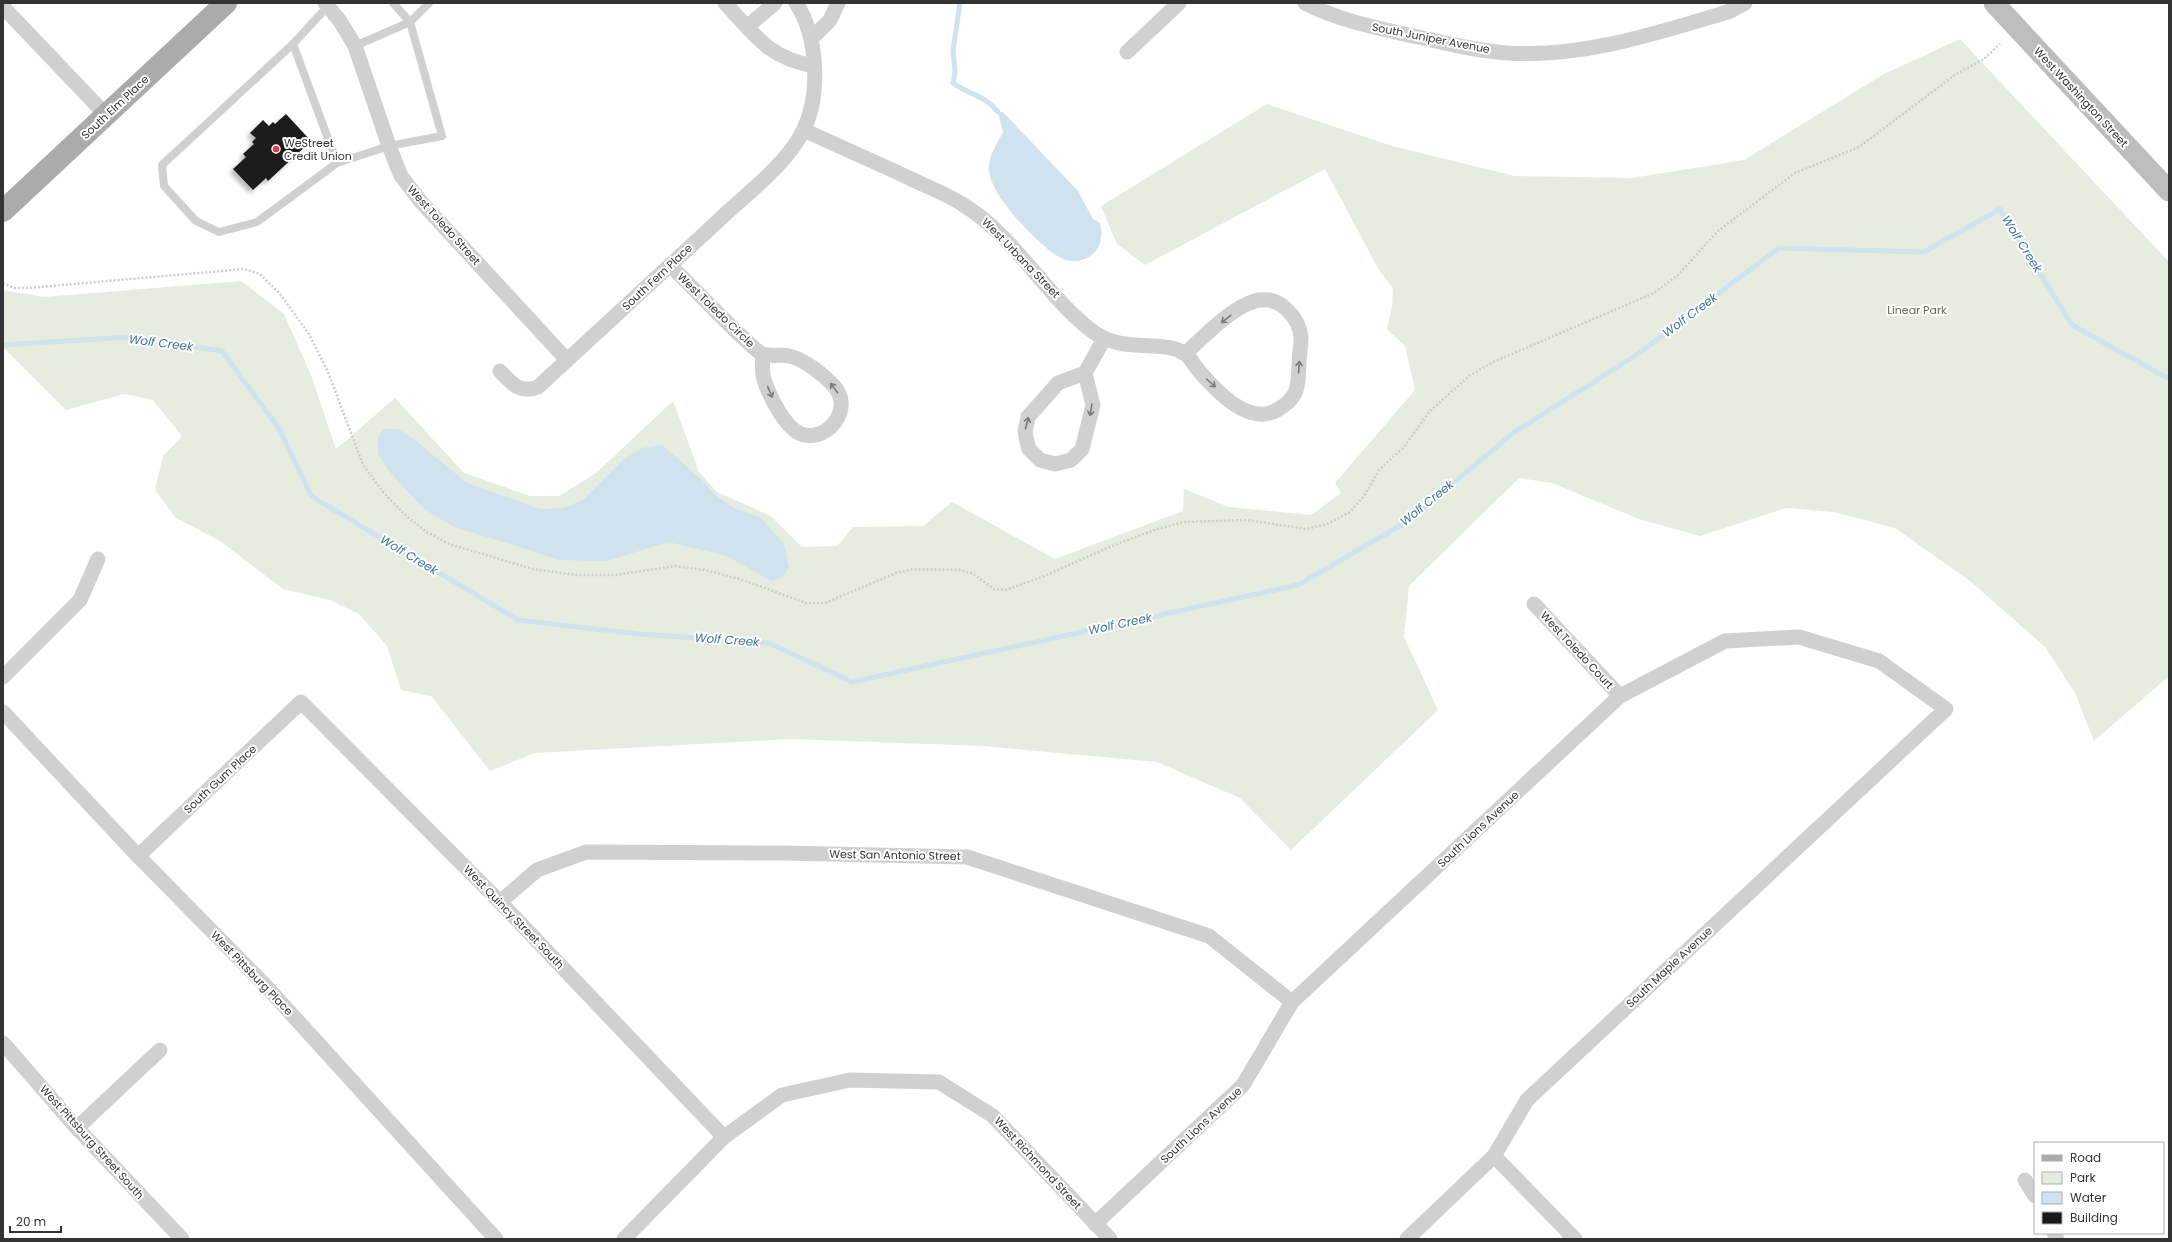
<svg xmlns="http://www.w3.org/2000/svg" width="2172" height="1242" font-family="Poppins,sans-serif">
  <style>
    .green { fill: #e6ecdf }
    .water { fill: #cfe2ee }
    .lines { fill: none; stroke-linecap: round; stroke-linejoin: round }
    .stream { stroke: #cfe2ee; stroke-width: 5 }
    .building { fill: #1a1a1a; filter: url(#shadow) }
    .path { stroke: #cdcdcd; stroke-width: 2.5; stroke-dasharray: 2 2; stroke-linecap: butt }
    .lane { stroke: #d0d0d0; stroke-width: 8 }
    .street { stroke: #d0d0d0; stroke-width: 15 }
    .secondary { stroke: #bdbdbd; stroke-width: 21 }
    .primary { stroke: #ababab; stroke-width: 22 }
    .oneway { stroke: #7a7a7a }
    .poi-dot { fill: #e63946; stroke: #fff; stroke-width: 1.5 }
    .labels { text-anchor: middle; stroke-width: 4; stroke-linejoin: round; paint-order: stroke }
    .street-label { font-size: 11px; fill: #333; stroke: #fff }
    .poi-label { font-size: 11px; fill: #333; stroke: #fff; text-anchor: start }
    .park-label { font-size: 11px; fill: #56703f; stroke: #fff }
    .water-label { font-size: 12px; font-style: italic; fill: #3f7597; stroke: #fff }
  </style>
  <defs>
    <filter id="shadow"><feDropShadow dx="-3.5" dy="3.5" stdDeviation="2" flood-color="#0004"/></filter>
  </defs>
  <rect width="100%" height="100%" fill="#fff"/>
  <polygon class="green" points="1960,39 2169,262 2169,676 2094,741 2075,693 2045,647 1970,581 1895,528 1834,512 1786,508 1700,536 1639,519 1552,483 1519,478 1409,586 1404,637 1438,710 1291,850 1240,798 1157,762 983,746 791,739 535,753 490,771 431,696 401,690 387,646 359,614 330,600 283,589 220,541 176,518 155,490 163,456 182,436 153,400 124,394 66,410 3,347 3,290 44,297 241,281 284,314 311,375 336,449 395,398 464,473 530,496 559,496 596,473 673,401 699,472 717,492 771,516 802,547 837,546 853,527 923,526 952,502 1055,559 1183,511 1184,489 1229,507 1311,515 1341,493 1335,483 1415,390 1405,346 1387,329 1392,308 1393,288 1379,270 1325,169 1145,265 1117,244 1101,206 1267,104 1392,146 1515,176 1632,178 1744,160 1884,74"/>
  <g class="water">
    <path d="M998 112H1003L1078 191 1093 219 1100 223C1101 228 1102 233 1101 238 1099 258 1075 267 1059 257 1038 245 991 196 989 171 988 155 997 145 1003 132Z"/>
    <polygon points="384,429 398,429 411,437 467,483 540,509 564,508 584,499 624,459 642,448 662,445 701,479 715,495 734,508 760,517 784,544 789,568 782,578 771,581 727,556 668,542 607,561 558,560 517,546 454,527 424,509 389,471 378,454 378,437"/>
  </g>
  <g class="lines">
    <g class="stream">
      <path d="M960 3 953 50 955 72 953 83C969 95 985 95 998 112"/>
      <polyline points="3,345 128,337 222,351 280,430 311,496 518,620 638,634 769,643 852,682 1298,585 1408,521 1513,433 1638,354 1779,248 1924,252 2000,209 2072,325 2169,379"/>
    </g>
  </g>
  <polygon class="building" points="286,114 311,141 268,181 266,178 253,190 233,169 246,157 243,154 254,144 252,142 256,138 250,133 263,120 269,126 273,122 275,124"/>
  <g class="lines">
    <polyline class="path" points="3,283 14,288 28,288 244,269 260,274 280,294 309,334 328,372 363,465 383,492 404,514 425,531 449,544 533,569 577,575 615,575 675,566 705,570 740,579 806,603 825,603 896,573 914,569 959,570 972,573 994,589 1006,590 1044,576 1112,546 1157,529 1184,522 1247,520 1306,529 1327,524 1350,512 1364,496 1379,470 1403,448 1430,411 1469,376 1493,362 1654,293 1678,275 1718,231 1795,173 1859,147 1956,74 1984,59 2000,44"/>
    <g class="lane">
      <polyline points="328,6 293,44 337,163 389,146 442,136 410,22 393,3"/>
      <polyline points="293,44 162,165 164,186 196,221 219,232 257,222 337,163"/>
      <polyline points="355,46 410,22 429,3"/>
    </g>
    <g class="street">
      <polyline points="325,3 340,21 355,46 389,146 401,176 422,203 567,360"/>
      <path d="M725 3C755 35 768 58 814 66"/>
      <path d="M1305 3C1338 20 1373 27 1409 35 1442 42 1475 51 1508 53 1583 58 1657 33 1728 12L1745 3"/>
      <polyline points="3,7 106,115"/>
      <polyline points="747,27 775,3"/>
      <polyline points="812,38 830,20 838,3"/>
      <polyline points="1127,52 1179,3"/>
      <path d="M804 130C838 146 873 161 907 177 925 186 945 193 962 204 1015 236 1044 294 1092 331 1124 355 1164 338 1185 354 1191 358 1195 367 1200 372 1217 392 1250 426 1277 410 1284 406 1291 401 1295 393 1299 385 1298 375 1299 366 1299 356 1301 346 1301 337 1299 318 1281 297 1260 300 1236 303 1203 337 1185 354"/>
      <path d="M670 265C694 289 717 313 741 336 747 341 755 350 762 354 769 357 781 354 789 356 804 359 824 375 834 386 858 414 816 452 792 428 781 418 766 391 763 375 762 369 763 361 762 354"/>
      <path d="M500 371C512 384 520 394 538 387 598 331 658 276 718 221 744 196 788 163 803 131 821 95 818 36 796 3"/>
      <polyline points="1085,373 1093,405 1082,449 1071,460 1055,464 1040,460 1029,449 1027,442 1025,431 1028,417 1058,383 1085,373 1104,339"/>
      <polyline points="1534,604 1620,696"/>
      <polyline points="3,677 80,600 98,559"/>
      <polyline points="3,712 138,856 265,985 496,1239"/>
      <polyline points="138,856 301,702 500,902 724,1137"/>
      <polyline points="500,902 537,870 586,852 783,853 967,857 1209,936 1292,1002"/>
      <polyline points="3,1043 77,1128 182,1239"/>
      <polyline points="77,1128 160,1050"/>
      <polyline points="1494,1156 1575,1239"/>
      <polyline points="2025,1180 2035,1196"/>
      <polyline points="1095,1224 1243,1085 1292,1002 1620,696 1725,641 1799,637 1879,661 1946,709 1527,1100 1494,1156 1407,1239"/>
      <polyline points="2054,1233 2057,1239"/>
      <polyline points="624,1239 724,1137 782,1095 850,1080 939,1082 993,1116 1110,1239"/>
    </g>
    <polyline class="secondary" points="1994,3 2169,191"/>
    <polyline class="primary" points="3,211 226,3"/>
  </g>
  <defs><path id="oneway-shaft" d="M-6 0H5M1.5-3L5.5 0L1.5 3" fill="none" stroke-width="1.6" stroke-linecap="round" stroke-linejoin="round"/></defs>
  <g class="oneway">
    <use href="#oneway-shaft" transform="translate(1226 319) rotate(142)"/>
    <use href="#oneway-shaft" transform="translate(1299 367) rotate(-86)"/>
    <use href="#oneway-shaft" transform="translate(1211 383) rotate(42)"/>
    <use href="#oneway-shaft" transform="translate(834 388) rotate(-127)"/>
    <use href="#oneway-shaft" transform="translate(770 392) rotate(67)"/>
    <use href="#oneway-shaft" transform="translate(1091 410) rotate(99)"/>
    <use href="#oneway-shaft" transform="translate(1027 423) rotate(-75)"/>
  </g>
  <circle class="poi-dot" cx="276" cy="149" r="4"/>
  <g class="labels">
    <g class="street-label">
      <text transform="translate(1431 38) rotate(11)" y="4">South Juniper Avenue</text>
      <text transform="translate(2081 97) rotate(47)" y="4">West Washington Street</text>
      <text transform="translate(115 107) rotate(-43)" y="4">South Elm Place</text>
      <text transform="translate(444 225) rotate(48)" y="4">West Toledo Street</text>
      <text transform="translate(1021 258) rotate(46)" y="4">West Urbana Street</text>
      <text transform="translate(657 277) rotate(-43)" y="4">South Fern Place</text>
      <text transform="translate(716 310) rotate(44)" y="4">West Toledo Circle</text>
      <text transform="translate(1577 650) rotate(47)" y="4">West Toledo Court</text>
      <text transform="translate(220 779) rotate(-43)" y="4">South Gum Place</text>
      <text transform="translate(1478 829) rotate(-43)" y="4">South Lions Avenue</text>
      <text transform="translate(895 855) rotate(1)" y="4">West San Antonio Street</text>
      <text transform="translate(514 917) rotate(46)" y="4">West Quincy Street South</text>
      <text transform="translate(1669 967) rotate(-43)" y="4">South Maple Avenue</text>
      <text transform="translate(252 973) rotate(46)" y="4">West Pittsburg Place</text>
      <text transform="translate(1201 1125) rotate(-43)" y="4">South Lions Avenue</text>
      <text transform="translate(92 1142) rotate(48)" y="4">West Pittsburg Street South</text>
      <text transform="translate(1038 1163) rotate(47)" y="4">West Richmond Street</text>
    </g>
    <g class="poi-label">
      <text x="284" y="147">WeStreet<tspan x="284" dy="13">Credit Union</tspan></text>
    </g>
    <g class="park-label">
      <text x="1917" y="314">Linear Park</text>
    </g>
    <g class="water-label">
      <text transform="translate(2022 244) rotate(58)" y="4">Wolf Creek</text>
      <text transform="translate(1690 315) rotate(-37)" y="4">Wolf Creek</text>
      <text transform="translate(161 343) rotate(7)" y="4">Wolf Creek</text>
      <text transform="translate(1427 503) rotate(-39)" y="4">Wolf Creek</text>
      <text transform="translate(409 555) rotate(31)" y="4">Wolf Creek</text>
      <text transform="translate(1120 624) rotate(-12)" y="4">Wolf Creek</text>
      <text transform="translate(727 640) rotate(4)" y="4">Wolf Creek</text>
    </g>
  </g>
  <rect width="2172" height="1242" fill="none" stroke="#333333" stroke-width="8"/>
  <rect x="2034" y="1142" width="130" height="92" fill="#ffffff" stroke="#adadad"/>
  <rect x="2042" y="1155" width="20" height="6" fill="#ababab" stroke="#adadad"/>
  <text x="2070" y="1162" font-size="12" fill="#333333">Road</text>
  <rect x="2042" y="1172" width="20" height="12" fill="#e6ecdf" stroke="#adadad"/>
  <text x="2070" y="1182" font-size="12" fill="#333333">Park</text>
  <rect x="2042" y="1192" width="20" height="12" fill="#cfe2ee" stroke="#adadad"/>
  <text x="2070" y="1202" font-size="12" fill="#333333">Water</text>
  <rect x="2042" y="1212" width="20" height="12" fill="#1a1a1a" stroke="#adadad"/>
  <text x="2070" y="1222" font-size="12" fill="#333333">Building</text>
  <path d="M10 1226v6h51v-6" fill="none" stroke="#333333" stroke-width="2"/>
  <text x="16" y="1226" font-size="12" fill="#333333" stroke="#ffffff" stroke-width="3" paint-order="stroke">20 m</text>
</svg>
